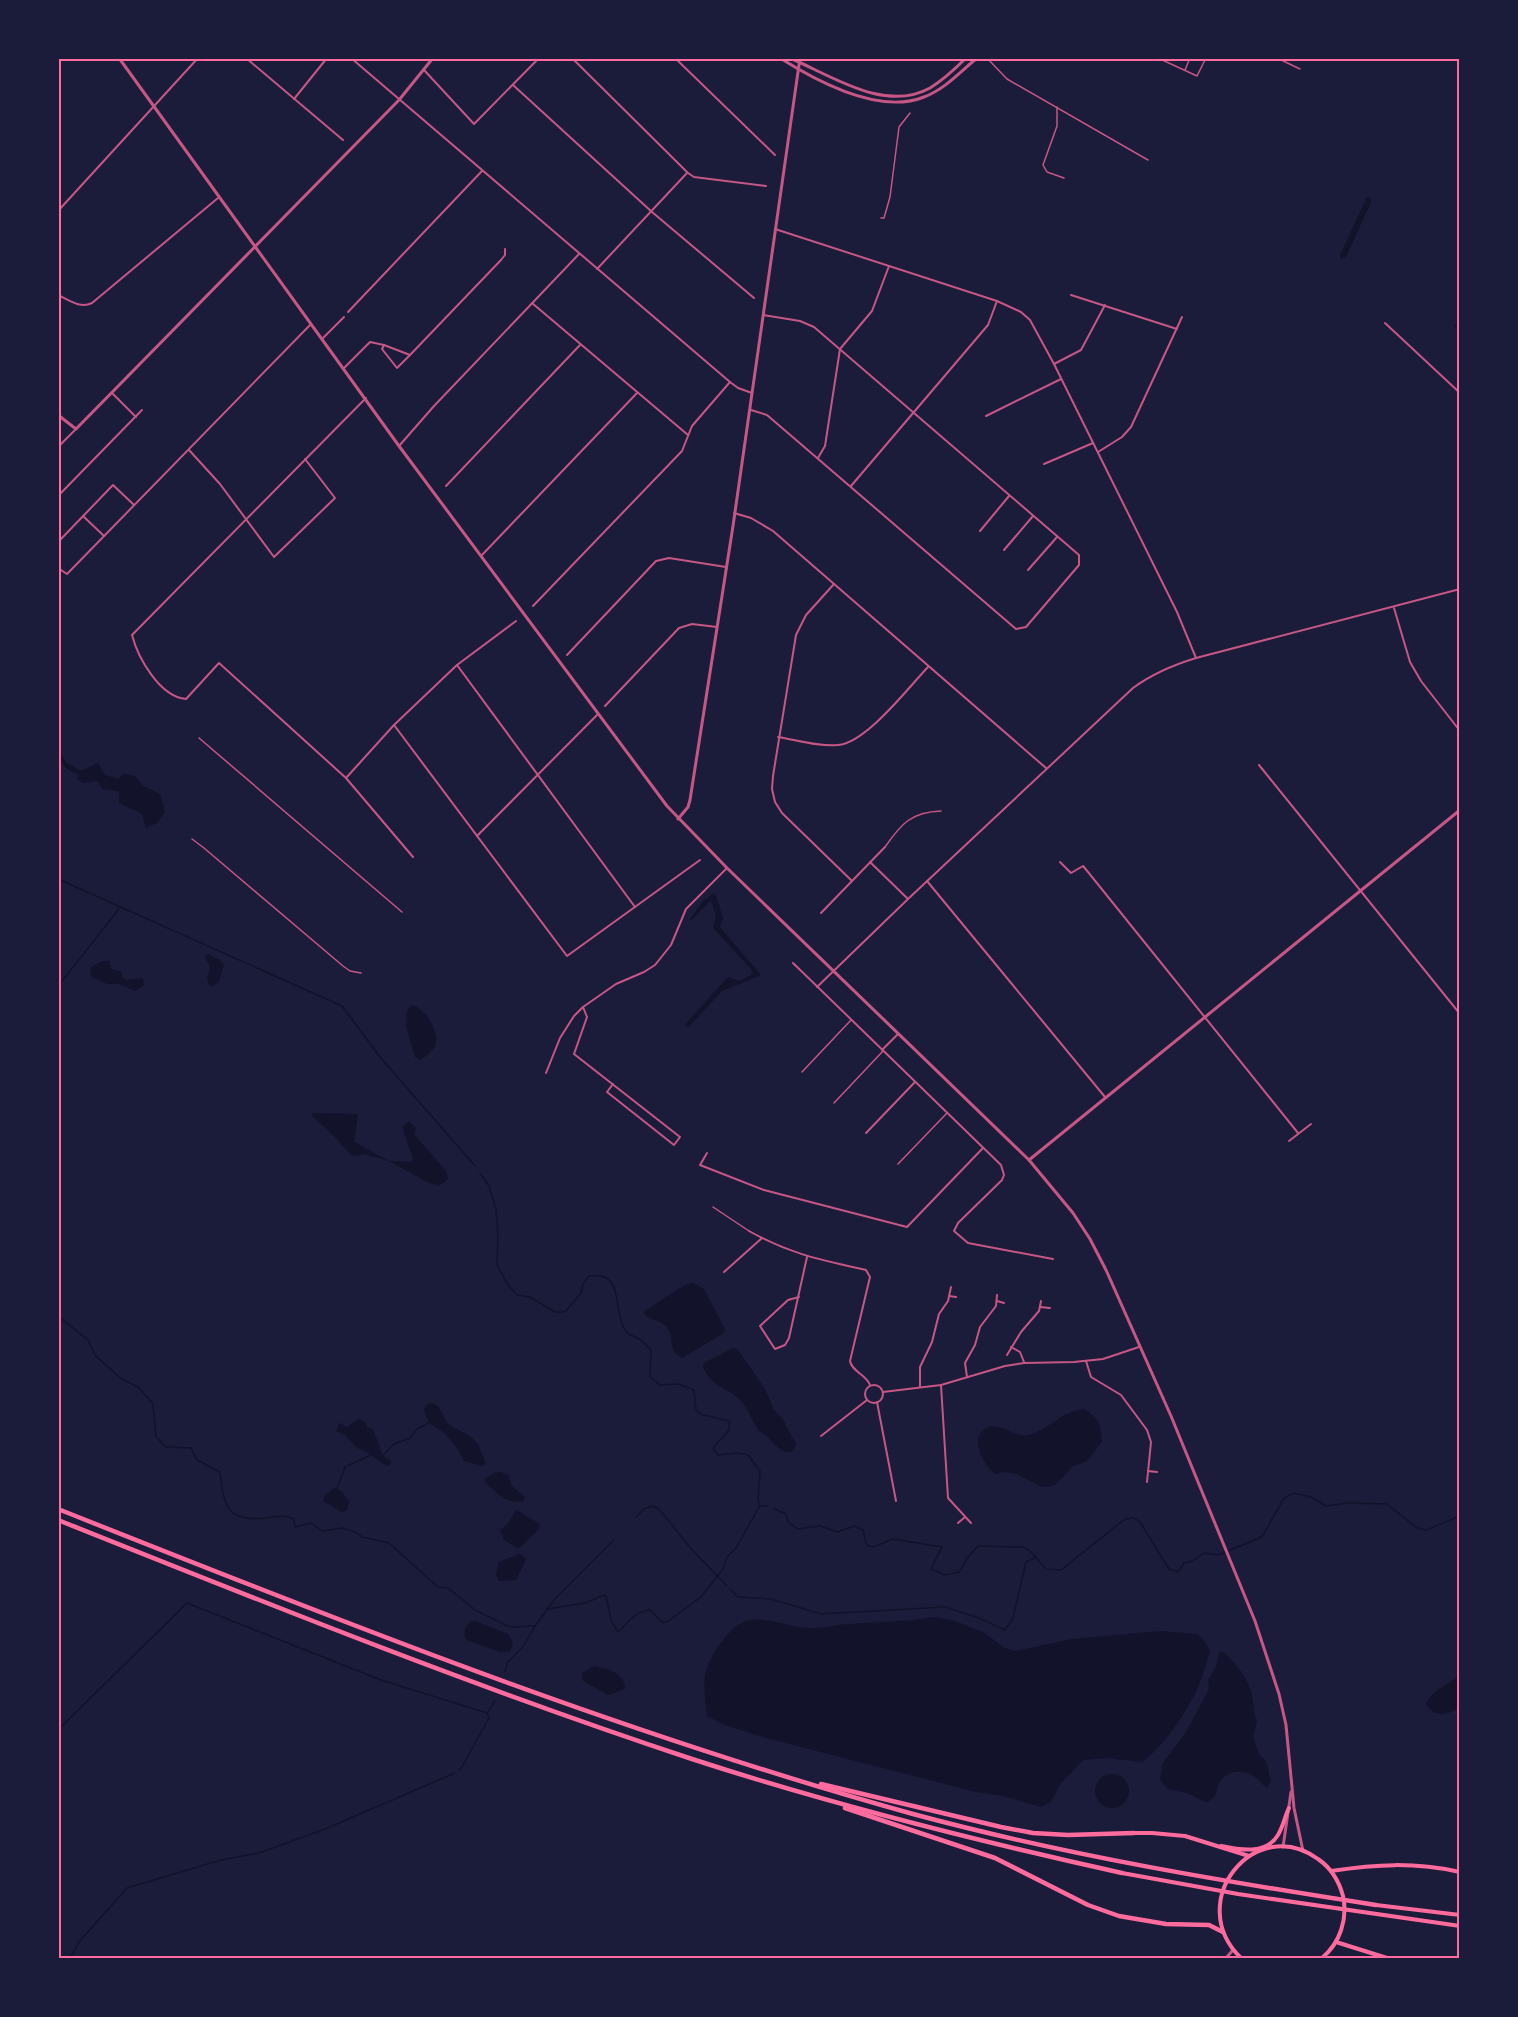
<svg xmlns="http://www.w3.org/2000/svg" width="1518" height="2017" font-family="'Nunito Sans',sans-serif">
  <style>
    .water { fill: #12122b }
    .lines { fill: none; stroke-linecap: round; stroke-linejoin: round }
    .stream { stroke: #12122b; stroke-width: 1.5 }
    .service { stroke: #c65784; stroke-width: 1.5 }
    .pedestrian { stroke: #c65784; stroke-width: 1.5 }
    .minor { stroke: #c65784; stroke-width: 2 }
    .tertiary { stroke: #c65784; stroke-width: 3 }
    .primary { stroke: #ff6b9d; stroke-width: 4 }
    .trunk { stroke: #ff6b9d; stroke-width: 4 }
    .motorway { stroke: #ff6b9d; stroke-width: 4.5 }
    .neatline { fill: none; stroke: #ff6b9d; stroke-width: 2 }
  </style>
  <rect width="100%" height="100%" fill="#1b1b3a"/>
  <g class="water">
    <polygon points="1367,197 1371,198 1371,202 1346,257 1341,259 1340,255"/>
    <polygon points="59,752 66,762 81,771 98,763 105,775 118,779 124,774 135,776 143,786 160,794 165,812 157,823 146,828 142,814 119,803 119,791 102,789 98,781 83,783 77,779 79,775 67,769 59,760"/>
    <polygon points="714,893 716,895 723,918 720,927 761,975 722,991 688,1028 685,1025 688,1021 728,977 739,981 753,974 751,969 713,928 716,917 712,903 709,902 692,920 690,919 704,900"/>
    <polygon points="208,954 220,960 224,965 219,981 214,986 209,985 207,979 210,967 205,956"/>
    <polygon points="102,961 109,961 111,969 122,972 122,977 126,980 142,978 144,981 143,986 135,991 119,984 107,984 91,977 90,968"/>
    <path d="M412 1005C424 1007 439 1031 436 1043 434 1050 426 1056 420 1060L415 1057 406 1027 407 1010Z"/>
    <polygon points="312,1113 358,1114 354,1142 389,1161 411,1162 413,1159 402,1127 409,1121 416,1129 414,1134 446,1171 448,1179 439,1186 427,1182 389,1161 363,1154 357,1156 351,1155 334,1136 312,1116"/>
    <path d="M693 1283 704 1289 725 1329 724 1333 682 1358C666 1349 676 1340 667 1328 661 1318 649 1322 643 1312L685 1285Z"/>
    <path d="M733 1348 738 1350 765 1389 774 1410 782 1418 796 1444 793 1451C781 1455 775 1444 767 1437 764 1433 759 1433 757 1428 750 1418 750 1410 740 1400 726 1386 713 1389 703 1367L704 1363Z"/>
    <path d="M432 1403 438 1406 448 1424 470 1436 478 1444 486 1464 482 1466 464 1461C460 1452 452 1440 444 1433 432 1423 428 1427 424 1409L427 1404Z"/>
    <path d="M1084 1409C1098 1418 1102 1425 1102 1442L1087 1461 1072 1467 1056 1484 1049 1487 1040 1486 1016 1474 1005 1472 996 1474C989 1470 984 1462 981 1455 978 1448 976 1440 981 1433 993 1415 1014 1439 1029 1435 1049 1429 1064 1410 1084 1409Z"/>
    <polygon points="359,1419 365,1422 367,1427 373,1429 383,1456 391,1461 390,1465 387,1466 367,1452 357,1448 345,1435 336,1431 339,1424 341,1423 346,1427"/>
    <path d="M500 1472 508 1475 512 1486 525 1497 523 1501C507 1505 496 1492 485 1482L484 1479 494 1473Z"/>
    <polygon points="334,1488 341,1491 349,1501 347,1510 342,1512 323,1501 324,1496"/>
    <polygon points="516,1510 540,1524 538,1530 518,1549 504,1540 500,1530 508,1524"/>
    <polygon points="519,1554 522,1555 526,1559 516,1580 499,1581 496,1574 499,1562"/>
    <path d="M933 1617 952 1620 983 1632 1005 1648 1016 1651 1072 1639 1160 1631 1197 1634 1204 1640 1210 1651C1206 1663 1203 1676 1198 1687 1188 1711 1163 1747 1142 1762L1106 1758 1083 1760 1061 1783 1051 1802 1041 1807 1003 1796 976 1792 766 1738 725 1725 707 1716C706 1703 703 1688 705 1675 709 1657 730 1623 750 1620 773 1617 792 1629 814 1628 826 1628 838 1624 850 1624 878 1622 905 1622 933 1617Z"/>
    <path d="M475 1621 508 1634 513 1643 510 1651 500 1652 467 1640C462 1634 465 1627 470 1622Z"/>
    <path d="M1219 1652H1223C1236 1663 1249 1679 1252 1696 1254 1704 1253 1713 1257 1720L1253 1737 1260 1756C1270 1761 1267 1772 1271 1781L1267 1788C1262 1784 1257 1778 1252 1775 1234 1766 1217 1776 1216 1795L1207 1803 1187 1793 1168 1789 1160 1780 1163 1763 1186 1732 1209 1689 1208 1680 1216 1667Z"/>
    <path d="M594 1666C607 1669 625 1672 625 1689L608 1695 582 1680V1673Z"/>
    <path d="M1459 1675V1708C1447 1715 1434 1718 1426 1704 1433 1688 1448 1687 1459 1675Z"/>
    <circle cx="1112" cy="1791" r="17"/>
  </g>
  <g class="lines">
    <g class="stream">
      <polyline points="1455,326 1460,324"/>
      <polyline points="58,879 342,1006 380,1057 475,1166"/>
      <polyline points="58,986 119,909"/>
      <path d="M480 1173 489 1186 496 1209 498 1238 497 1265 508 1285 517 1295 530 1297 555 1312H565L581 1293 583 1284 589 1276C625 1270 612 1309 625 1330 629 1336 635 1336 641 1340 644 1343 648 1347 651 1350L650 1377 660 1385 678 1384 694 1390 696 1410 700 1414 729 1421C732 1436 719 1437 713 1449L718 1455 739 1453 748 1455 760 1471 758 1500 760 1506H767"/>
      <path d="M58 1316 88 1340 95 1355 120 1378 138 1387 153 1404 156 1437 166 1447 191 1448 197 1460 220 1472C224 1506 226 1522 266 1518 277 1517 284 1514 294 1519L295 1527 311 1523 322 1531 342 1528 356 1532 362 1537 389 1543 438 1587 448 1588 475 1610 510 1627 535 1626"/>
      <polyline points="383,1455 394,1444 410,1438 417,1429 429,1423"/>
      <polyline points="337,1489 345,1467 371,1455"/>
      <polyline points="774,1509 786,1514 788,1522 798,1529 820,1526 837,1532 854,1526 863,1530 866,1543 869,1546 873,1547 893,1539 942,1547 931,1569 945,1575 959,1572 968,1557 978,1546 1023,1547 1030,1551 1046,1569 1061,1570 1125,1519 1134,1518 1140,1522 1169,1569 1178,1572 1184,1563 1192,1561 1204,1553 1218,1555 1262,1537 1284,1498 1294,1493 1311,1497 1326,1506 1348,1503 1387,1504 1417,1528 1426,1530 1460,1516"/>
      <polyline points="636,1517 644,1509 653,1506 659,1509 693,1551 726,1585"/>
      <polyline points="730,1589 738,1597 771,1599 821,1614 945,1607 979,1618 1005,1630 1013,1618 1026,1562 1035,1558"/>
      <path d="M547 1609 585 1603 604 1595 606 1596 611 1620 618 1632C629 1622 634 1612 650 1610L662 1622H667L701 1597 723 1569 727 1557 736 1548 759 1507"/>
      <polyline points="505,1671 508,1662 523,1647 535,1626 554,1600 613,1541"/>
      <polyline points="58,1730 187,1603 381,1680 487,1713"/>
      <polyline points="460,1770 489,1718 487,1713 495,1701"/>
      <polyline points="70,1958 79,1942 127,1888 221,1860 259,1853 325,1829 455,1773"/>
    </g>
    <g class="service">
      <polyline points="987,58 1007,79 1148,160"/>
      <polyline points="1158,58 1197,76 1206,58"/>
      <polyline points="1277,58 1300,69"/>
      <polyline points="1185,70 1190,58"/>
      <polyline points="1057,107 1057,126 1043,165 1047,172 1064,178"/>
      <polyline points="199,738 402,912"/>
      <polyline points="192,839 204,848 343,966 350,971 361,973"/>
      <path d="M885 847C901 824 911 812 941 811"/>
      <polyline points="802,1072 851,1020"/>
      <polyline points="834,1103 883,1051"/>
      <polyline points="898,1164 947,1113"/>
      <polyline points="713,1207 749,1231"/>
    </g>
    <polyline class="pedestrian" points="881,218 884,218 890,197 899,127 910,113"/>
    <g class="minor">
      <polyline points="246,58 343,140"/>
      <polyline points="351,58 730,382 738,388 752,393"/>
      <polyline points="572,58 688,173 694,177 766,186"/>
      <polyline points="675,58 775,155"/>
      <polyline points="424,70 474,124 539,58"/>
      <polyline points="513,85 652,212 754,298"/>
      <polyline points="294,99 327,58"/>
      <polyline points="58,211 198,58"/>
      <polyline points="775,229 997,301 1021,312 1030,320 1054,364 1177,612 1196,658"/>
      <polyline points="597,269 687,173"/>
      <path d="M58 295C69 300 80 309 92 303L218 198"/>
      <polyline points="1071,295 1177,329"/>
      <polyline points="532,303 688,435"/>
      <polyline points="348,312 482,171"/>
      <polyline points="1385,323 1460,393"/>
      <polyline points="323,338 344,317"/>
      <polyline points="384,345 382,349 397,368 410,355"/>
      <polyline points="1054,364 1081,350 1105,305"/>
      <polyline points="344,368 370,342 384,345 410,355 501,260 505,255 505,249"/>
      <polyline points="112,393 136,417"/>
      <path d="M366 398 132 635C138 658 160 697 186 699L219 663 346 778 413 857"/>
      <polyline points="751,410 767,415 1016,629 1026,627 1079,565 1079,555 814,327 800,321 763,315"/>
      <polyline points="986,416 1061,379"/>
      <polyline points="399,446 434,406 579,254"/>
      <polyline points="58,447 75,430"/>
      <polyline points="189,450 220,484 274,557 335,498 305,459"/>
      <polyline points="1098,452 1122,437 1131,427 1182,317"/>
      <polyline points="818,458 825,446 840,349 872,311 889,266"/>
      <polyline points="1044,464 1093,443"/>
      <polyline points="446,486 580,345"/>
      <polyline points="851,486 988,325 997,301"/>
      <polyline points="58,496 142,410"/>
      <polyline points="734,513 751,518 773,531 1046,768"/>
      <polyline points="83,516 104,536"/>
      <polyline points="980,531 1009,496"/>
      <polyline points="61,539 113,485 134,505"/>
      <polyline points="1004,550 1033,516"/>
      <polyline points="481,556 637,393"/>
      <polyline points="58,568 67,574 311,324"/>
      <polyline points="1028,570 1057,537"/>
      <polyline points="834,584 806,615 796,635 773,776 772,789 775,802 782,813 852,881"/>
      <polyline points="533,606 682,451 692,426 730,382"/>
      <polyline points="1394,608 1410,662 1421,681 1460,731"/>
      <polyline points="567,655 656,561 669,558 726,567"/>
      <polyline points="457,665 635,907"/>
      <polyline points="605,706 679,628 692,624 717,627"/>
      <polyline points="394,725 567,956 700,860"/>
      <path d="M778 737C797 740 819 747 838 745 866 743 908 688 928 667"/>
      <polyline points="1259,765 1460,1014"/>
      <polyline points="346,778 394,725 457,665 516,621"/>
      <polyline points="477,836 597,715"/>
      <polyline points="870,862 908,899"/>
      <polyline points="1060,862 1071,873 1083,866 1088,872 1298,1133"/>
      <polyline points="927,881 1105,1097"/>
      <polyline points="821,913 885,847"/>
      <polyline points="793,963 1001,1165 1004,1175 1002,1180 958,1223 954,1231 968,1243 1053,1259"/>
      <path d="M817 987 908 899 1133 688C1152 674 1173 665 1196 658L1460 589"/>
      <polyline points="583,1007 587,1017 574,1054 680,1137 674,1145 607,1092 613,1084"/>
      <polyline points="882,1050 898,1034"/>
      <polyline points="546,1073 560,1038 574,1016 583,1007 616,984 644,972 655,965 671,945 686,909 727,868"/>
      <polyline points="866,1133 915,1082"/>
      <polyline points="1289,1141 1311,1124"/>
      <polyline points="707,1153 700,1165 764,1190 907,1227 983,1148"/>
      <path d="M749 1231C790 1254 821 1260 866 1270L870 1277 850 1361C852 1372 866 1374 870 1385"/>
      <polyline points="724,1272 762,1238"/>
      <polyline points="949,1296 956,1297"/>
      <polyline points="799,1297 788,1300 760,1326 775,1349 785,1345 789,1338 807,1257"/>
      <polyline points="997,1301 1004,1303"/>
      <polyline points="1040,1307 1050,1308"/>
      <polyline points="1011,1347 1020,1352 1024,1362"/>
      <polyline points="1007,1355 1021,1332 1039,1311 1041,1301"/>
      <polyline points="1086,1361 1091,1377 1121,1395 1147,1430 1151,1442 1147,1482"/>
      <polyline points="967,1377 965,1363 975,1345 980,1327 996,1306 997,1295"/>
      <circle cx="874" cy="1394" r="9"/>
      <polyline points="941,1385 948,1498 971,1523"/>
      <polyline points="920,1387 920,1367 932,1342 939,1314 948,1301 951,1287"/>
      <polyline points="883,1392 941,1385 1005,1366 1024,1363 1074,1362 1103,1359 1139,1347"/>
      <polyline points="877,1402 896,1501"/>
      <polyline points="821,1436 867,1400"/>
      <polyline points="1148,1471 1157,1472"/>
      <polyline points="958,1523 965,1517"/>
    </g>
    <g class="tertiary">
      <polyline points="119,58 399,446 667,806 727,868 1029,1160 1073,1213 1090,1239 1106,1270 1171,1416 1255,1621 1279,1694 1286,1725 1294,1808 1303,1851"/>
      <path d="M780 58C818 82 879 115 924 97 945 89 960 72 977 58"/>
      <path d="M790 58C832 76 885 113 930 88 943 80 955 69 966 58"/>
      <polyline points="58,415 76,429 399,100 433,58"/>
      <polyline points="678,819 688,807 690,800 733,526 800,58"/>
      <polyline points="1029,1160 1460,810"/>
      <polyline points="1283,1847 1291,1792"/>
      <polyline points="1226,1958 1233,1950"/>
    </g>
    <g class="primary">
      <polyline points="1134,1833 1152,1833 1185,1836 1249,1856"/>
      <path d="M1221 1846C1240 1850 1266 1855 1278 1835 1283 1827 1285 1816 1289 1808"/>
      <path d="M1241 1958C1183 1902 1255 1813 1318 1859 1331 1868 1339 1881 1343 1896 1348 1919 1340 1943 1322 1958"/>
    </g>
    <g class="trunk">
      <path d="M1331 1871C1376 1864 1414 1862 1460 1872"/>
      <polyline points="1122,1873 1238,1894 1460,1926"/>
      <polyline points="1376,1905 1460,1915"/>
      <polyline points="1336,1942 1387,1958"/>
    </g>
    <g class="motorway">
      <path d="M58 1509C339 1621 621 1733 913 1814 1065 1855 1221 1881 1376 1905"/>
      <path d="M58 1520C268 1604 477 1688 692 1759 833 1805 977 1841 1122 1873"/>
      <polyline points="821,1784 1001,1827 1033,1833 1068,1835 1134,1833"/>
      <polyline points="845,1808 995,1858 1088,1905 1119,1916 1166,1924 1209,1925 1223,1932"/>
    </g>
  </g>
  <rect width="1518" height="2017" fill="none" stroke="#1b1b3a" stroke-width="120"/>
  <rect x="60" y="60" width="1398" height="1897" class="neatline"/>
</svg>
